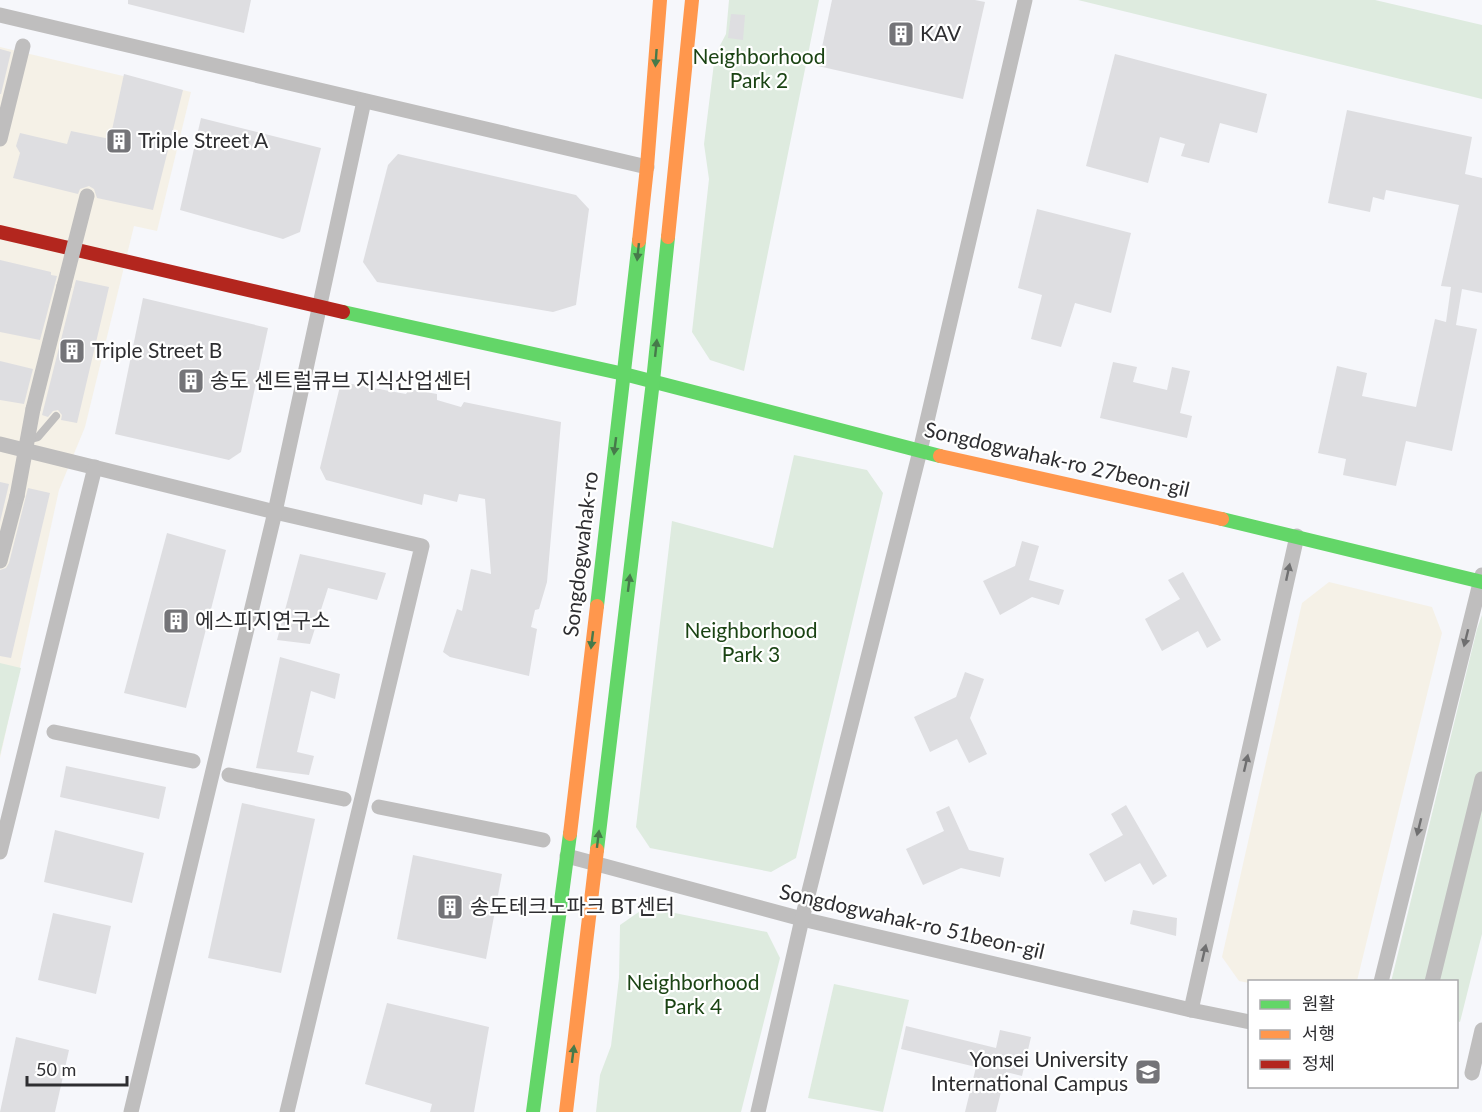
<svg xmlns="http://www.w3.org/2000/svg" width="1482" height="1112" font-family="Lato,'Noto Sans KR',sans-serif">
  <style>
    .commercial { fill: #f5f1e7 }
    .green { fill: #deebdf }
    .building { fill: #dedee1 }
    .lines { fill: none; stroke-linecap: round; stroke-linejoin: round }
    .lane { stroke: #bfbebe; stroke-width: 8 }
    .street { stroke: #bfbebe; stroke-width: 15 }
    .fast { stroke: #63d668; stroke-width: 14 }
    .slow { stroke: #ff974d; stroke-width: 14 }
    .jam { stroke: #b3261e; stroke-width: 14 }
    .street-bridge { stroke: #bfbebe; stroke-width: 15 }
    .oneway { fill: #467a4a }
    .oneway2 { fill: #6f6f70 }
    .labels { text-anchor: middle; stroke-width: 4.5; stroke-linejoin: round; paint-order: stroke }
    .poi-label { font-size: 21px; fill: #2e2e31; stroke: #fff; text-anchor: start }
    .park-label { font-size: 21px; fill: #1a4313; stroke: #fff }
    .street-label { font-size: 21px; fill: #2e2e31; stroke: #fff }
  </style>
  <rect width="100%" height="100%" fill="#f6f7fb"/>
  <g class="commercial">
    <polygon points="0,47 191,92 157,231 134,226 85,427 59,490 0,758"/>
    <polygon points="1329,582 1432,607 1442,633 1357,981 1249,983 1239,981 1222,957 1302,603"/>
  </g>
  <g class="green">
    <polygon points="729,0 819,0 744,371 710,360 692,332 709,179 704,144 715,55 726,34"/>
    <polygon points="1078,0 1375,0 1482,25 1482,99"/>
    <polygon points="794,455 867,470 883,493 796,858 771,872 650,848 636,827 672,521 773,548"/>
    <polygon points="1482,615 1482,934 1460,1022 1457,1021 1456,982 1391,982 1477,629"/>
    <polygon points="0,663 21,668 0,755"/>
    <polygon points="646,907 767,932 780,958 741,1112 596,1112 600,1075 611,1046 619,978 620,925"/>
    <polygon points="834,984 909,1000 883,1112 808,1098"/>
  </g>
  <g class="building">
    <polygon points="128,0 251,0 244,33 128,4"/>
    <polygon points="832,0 975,0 985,2 963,99 818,66"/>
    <polygon points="731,14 745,15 743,40 728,38"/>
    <polygon points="0,49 11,52 1,94 0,94"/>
    <polygon points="1115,54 1267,94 1257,133 1220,123 1209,163 1181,156 1185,144 1160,137 1148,183 1086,166"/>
    <polygon points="124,74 183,90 153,210 97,198 94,189 89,186 80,189 78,194 13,178 20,153 16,146 20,133 67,144 71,131 110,139"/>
    <polygon points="1347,110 1472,137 1465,174 1482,178 1482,293 1462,289 1456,325 1477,329 1452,451 1406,441 1396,486 1343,475 1346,459 1318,453 1337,366 1367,373 1362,396 1416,407 1435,319 1446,322 1451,287 1441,286 1459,205 1386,190 1384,200 1373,197 1370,212 1328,203"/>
    <polygon points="201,118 321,148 300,232 283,239 180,210"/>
    <polygon points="398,154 576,195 589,209 576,305 553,312 377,282 363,262 388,165"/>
    <polygon points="1037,209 1131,233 1111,313 1075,303 1061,347 1031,339 1042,295 1018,288"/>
    <polygon points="0,260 51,272 51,275 57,276 40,340 0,332"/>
    <polygon points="76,280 109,287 77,423 61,420 62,415 58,410 53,411 48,417 42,415"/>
    <polygon points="143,298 268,328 241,452 229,460 115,434"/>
    <polygon points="0,361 33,369 24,404 0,400"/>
    <polygon points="1113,362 1137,367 1133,382 1167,390 1172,367 1190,371 1180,413 1192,416 1187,438 1100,418"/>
    <polygon points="341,382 406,394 409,389 437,394 437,400 461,407 464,402 561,422 547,582 539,609 535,610 531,627 537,629 529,676 450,657 443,652 457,609 462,611 471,569 491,574 485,499 459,494 457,502 424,494 422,505 326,480 320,468"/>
    <polygon points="0,482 9,484 0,522"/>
    <polygon points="28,488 50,493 11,658 0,656 0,570 6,568 9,563"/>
    <polygon points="167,533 226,550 186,708 124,693"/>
    <polygon points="1022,541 1039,546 1029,580 1064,590 1059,605 1032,597 1000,615 983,581 1015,566"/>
    <polygon points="300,554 386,573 377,600 328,588 310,644 277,640"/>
    <polygon points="1183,572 1221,640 1207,648 1198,631 1162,651 1145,619 1180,599 1168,580"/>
    <polygon points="280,657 340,674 335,699 311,691 297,752 314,756 309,775 256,768"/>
    <polygon points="965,672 984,679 970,718 987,754 969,763 957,739 930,752 914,717 956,697"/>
    <polygon points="66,766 166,787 159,819 60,797"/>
    <polygon points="242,803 315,819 281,973 208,958"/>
    <polygon points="1126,805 1167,876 1153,885 1140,863 1105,882 1089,854 1123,835 1111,814"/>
    <polygon points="949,806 969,850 1004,858 1000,877 961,868 923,885 906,849 944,831 936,812"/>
    <polygon points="55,830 144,853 132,903 44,882"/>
    <polygon points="413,855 502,874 486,959 397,939"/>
    <polygon points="1133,910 1177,918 1176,936 1130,924"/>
    <polygon points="53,913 111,926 96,994 38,980"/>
    <polygon points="387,1003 489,1027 474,1112 430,1112 432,1104 365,1084"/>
    <polygon points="906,1026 996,1048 1000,1030 1031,1037 1022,1076 1006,1072 996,1112 965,1112 976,1067 901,1049"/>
    <polygon points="16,1037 69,1050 55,1112 0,1112"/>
  </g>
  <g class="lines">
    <polyline class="lane" points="26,440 38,437 56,416"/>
    <g class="street">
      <polyline points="0,15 647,167"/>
      <polyline points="0,139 23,46"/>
      <polyline points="33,409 64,286"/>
      <polyline points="0,444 275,512 422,546 287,1112"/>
      <polyline points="0,561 17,496"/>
      <polyline points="54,732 193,761"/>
      <polyline points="229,775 344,799"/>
      <polyline points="379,807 543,840"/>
      <polyline points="0,852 95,467"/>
      <polyline points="567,856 802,919 1191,1010 1250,1022"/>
      <polyline points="1381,982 1482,575"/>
      <polyline points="1432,982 1482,779"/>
      <polyline points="1191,1010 1297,536"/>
      <polyline points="1472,1073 1482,1030"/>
      <polyline points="131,1112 275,512 364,101"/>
      <polyline points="758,1112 802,919 920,451 1025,0"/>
    </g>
    <g class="fast">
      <polyline points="343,312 624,374 940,456"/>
      <polyline points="1222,519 1482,582"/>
      <polyline points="597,606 639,241"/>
      <polyline points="597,850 653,381 668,237"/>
      <polyline points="533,1112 570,834"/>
    </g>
    <g class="slow">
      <polyline points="668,237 692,0"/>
      <polyline points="639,241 647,167 660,0"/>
      <polyline points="940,456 1222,519"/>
      <polyline points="570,834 597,606"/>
      <polyline points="566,1112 597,850"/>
    </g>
    <polyline class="jam" points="0,232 343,312"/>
    <g class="street-bridge">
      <polyline points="64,286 87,196"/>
      <polyline points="17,496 33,409"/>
    </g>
  </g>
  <defs><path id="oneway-solid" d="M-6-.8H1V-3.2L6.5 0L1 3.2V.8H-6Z" transform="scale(1.5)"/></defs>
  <g class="oneway">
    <use href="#oneway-solid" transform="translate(656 58) rotate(94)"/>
    <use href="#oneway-solid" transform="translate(638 252) rotate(96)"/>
    <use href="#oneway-solid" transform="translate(656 348) rotate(-84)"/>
    <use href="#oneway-solid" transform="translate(615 446) rotate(97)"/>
    <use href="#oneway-solid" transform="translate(629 583) rotate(-83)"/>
    <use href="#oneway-solid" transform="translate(592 640) rotate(97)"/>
    <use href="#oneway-solid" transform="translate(598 839) rotate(-83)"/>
    <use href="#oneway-solid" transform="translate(573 1054) rotate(-83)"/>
  </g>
  <g class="oneway2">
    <use href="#oneway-solid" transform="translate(1288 572) rotate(-78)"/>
    <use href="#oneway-solid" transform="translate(1466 638) rotate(104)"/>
    <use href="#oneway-solid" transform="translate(1246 763) rotate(-77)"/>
    <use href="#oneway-solid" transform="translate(1419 827) rotate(104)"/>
    <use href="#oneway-solid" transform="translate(1204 953) rotate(-77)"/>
  </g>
  <defs>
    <symbol id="building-square" viewBox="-11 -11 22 22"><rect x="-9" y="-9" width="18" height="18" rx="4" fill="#747478" stroke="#fff"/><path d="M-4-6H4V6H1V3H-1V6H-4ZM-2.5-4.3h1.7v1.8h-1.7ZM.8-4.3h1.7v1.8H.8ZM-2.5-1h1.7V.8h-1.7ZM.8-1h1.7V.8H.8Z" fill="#fff"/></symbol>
    <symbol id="university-square" viewBox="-11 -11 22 22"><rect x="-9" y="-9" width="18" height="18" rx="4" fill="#747478" stroke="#fff"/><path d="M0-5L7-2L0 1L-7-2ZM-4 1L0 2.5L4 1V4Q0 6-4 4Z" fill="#fff"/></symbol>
  </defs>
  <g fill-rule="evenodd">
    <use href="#building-square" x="886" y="19" width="30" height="30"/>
    <use href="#building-square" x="104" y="126" width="30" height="30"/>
    <use href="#building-square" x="57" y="336" width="30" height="30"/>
    <use href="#building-square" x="176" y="366" width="30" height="30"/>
    <use href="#building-square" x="161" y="606" width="30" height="30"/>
    <use href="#building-square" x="435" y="892" width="30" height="30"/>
    <use href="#university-square" x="1133" y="1057" width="30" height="30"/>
  </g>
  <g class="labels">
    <g class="poi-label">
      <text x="920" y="41">KAV</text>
      <text x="138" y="148">Triple Street A</text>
      <text x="92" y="358">Triple Street B</text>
      <text x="210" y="388">송도 센트럴큐브 지식산업센터</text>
      <text x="195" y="628">에스피지연구소</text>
      <text x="470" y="914">송도테크노파크 BT센터</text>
      <text x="1128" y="1067" text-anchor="end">Yonsei University<tspan x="1128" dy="24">International Campus</tspan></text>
    </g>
    <g class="park-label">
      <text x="759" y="64">Neighborhood<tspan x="759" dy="24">Park 2</tspan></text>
      <text x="751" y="638">Neighborhood<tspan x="751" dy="24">Park 3</tspan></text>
      <text x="693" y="990">Neighborhood<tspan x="693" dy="24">Park 4</tspan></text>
    </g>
    <g class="street-label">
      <text transform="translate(1057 460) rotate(13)" y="7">Songdogwahak-ro 27beon-gil</text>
      <text transform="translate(581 554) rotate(-83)" y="7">Songdogwahak-ro</text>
      <text transform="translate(912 922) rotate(13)" y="7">Songdogwahak-ro 51beon-gil</text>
    </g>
  </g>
  <rect x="1248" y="980" width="210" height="108" fill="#ffffff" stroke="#ababad" stroke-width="1.5"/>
  <rect x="1260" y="1000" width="30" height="9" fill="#63d668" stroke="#ababad" stroke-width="1.5"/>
  <text x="1302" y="1010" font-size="18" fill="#2e2e31">원활</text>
  <rect x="1260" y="1030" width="30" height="9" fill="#ff974d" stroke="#ababad" stroke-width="1.5"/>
  <text x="1302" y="1040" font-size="18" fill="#2e2e31">서행</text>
  <rect x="1260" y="1060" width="30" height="9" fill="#b3261e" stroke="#ababad" stroke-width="1.5"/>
  <text x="1302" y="1070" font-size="18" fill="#2e2e31">정체</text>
  <path d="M27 1076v9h100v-9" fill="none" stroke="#2e2e31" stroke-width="3"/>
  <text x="36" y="1076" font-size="18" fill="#2e2e31" stroke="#ffffff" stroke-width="4.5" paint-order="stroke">50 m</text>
</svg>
